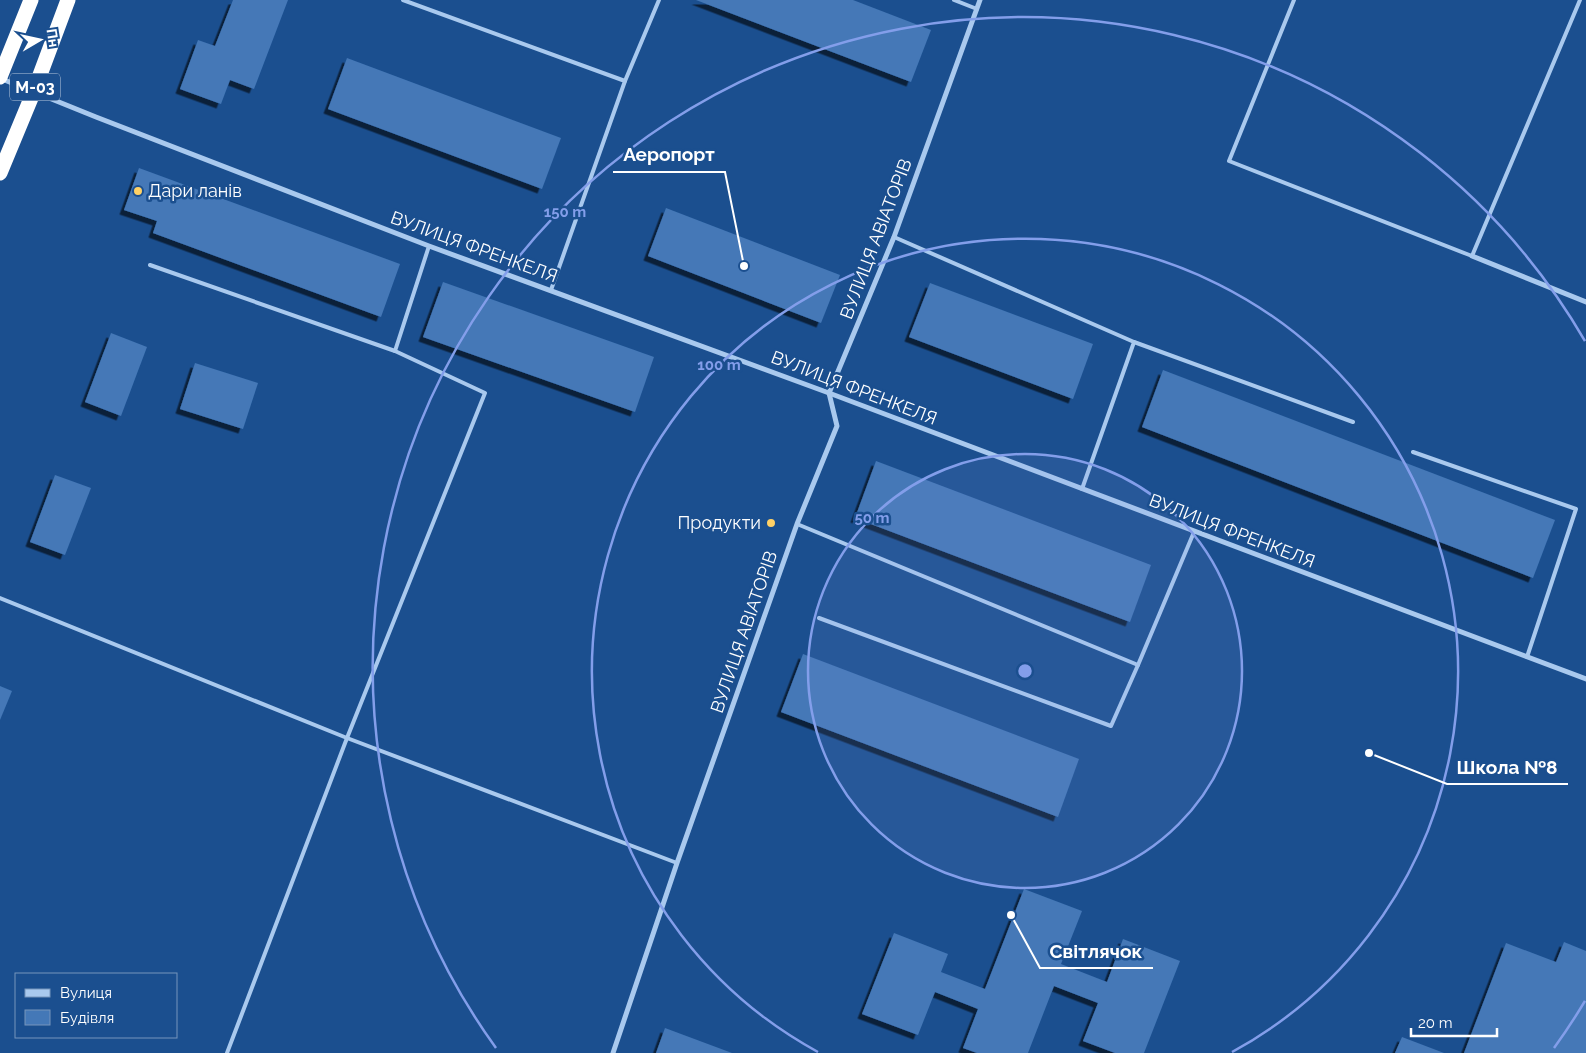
<svg xmlns="http://www.w3.org/2000/svg" width="1586" height="1053" font-family="Raleway,sans-serif">
  <style>
    .building { fill: #4478b7; filter: url(#shadow) }
    .lines { fill: none; stroke-linecap: round; stroke-linejoin: round }
    .lane { stroke: #a9c9ee; stroke-width: 4 }
    .street { stroke: #a9c9ee; stroke-width: 5 }
    .highway { stroke: #fff; stroke-width: 15 }
    .ring { fill: none; stroke: #839eea; stroke-width: 2.5 }
    .poi-dot { fill: #ffd166; stroke: #1b4f8f; stroke-width: 2 }
    .labels { text-anchor: middle; stroke-width: 5; stroke-linejoin: round; paint-order: stroke }
    .shield { fill: #1b4f8f; stroke: #bbcadd; stroke-width: 1 }
    .shield-label { font-size: 16px; font-weight: bold; fill: #fff }
    .poi-label { font-size: 18px; fill: #fff; stroke: #1b4f8f; text-anchor: start }
    .street-label { font-size: 18px; fill: #fff; stroke: #1b4f8f }
    .centre { fill: #839eea; stroke: #1b4f8f; stroke-width: 2.5 }
    .ring-label { font-size: 15px; text-anchor: middle; font-weight: bold; fill: #839eea; stroke: #1b4f8f; stroke-width: 5; stroke-linejoin: round; paint-order: stroke }
    .leader { fill: none; stroke: #fff; stroke-width: 2 }
    .callout-dot { fill: #fff; stroke: #1b4f8f; stroke-width: 2 }
    .callout-label { font-size: 19px; text-anchor: middle; font-weight: bold; fill: #fff; stroke: #1b4f8f; stroke-width: 5; stroke-linejoin: round; paint-order: stroke }
  </style>
  <defs>
    <filter id="shadow"><feDropShadow dx="-4.5" dy="4.5" stdDeviation="0" flood-color="#0009"/></filter>
  </defs>
  <rect width="100%" height="100%" fill="#1b4f8f"/>
  <g class="building">
    <polygon points="233,0 288,0 254,89 230,80 221,104 180,89 198,40 215,46"/>
    <polygon points="696,0 853,0 931,30 911,82"/>
    <polygon points="347,58 561,138 542,189 328,109"/>
    <polygon points="139,168 400,264 381,317 153,233 157,221 124,210"/>
    <polygon points="666,208 840,275 821,323 648,256"/>
    <polygon points="443,282 654,357 635,412 423,337"/>
    <polygon points="930,283 1093,344 1073,399 909,337"/>
    <polygon points="111,333 147,347 121,416 85,402"/>
    <polygon points="195,363 258,383 243,429 180,409"/>
    <polygon points="1163,370 1555,520 1533,578 1142,427"/>
    <polygon points="876,461 1151,565 1130,622 855,518"/>
    <polygon points="55,475 91,488 65,555 30,542"/>
    <polygon points="803,654 1079,759 1058,817 781,712"/>
    <polygon points="0,686 12,691 0,720"/>
    <polygon points="1024,889 1082,911 1061,964 1107,982 1123,939 1180,961 1144,1053 1115,1053 1083,1041 1098,1003 1054,986 1028,1053 977,1053 963,1048 978,1009 935,992 918,1035 862,1014 894,933 948,954 941,972 985,989"/>
    <polygon points="1564,942 1586,951 1586,1053 1464,1053 1506,943 1556,962"/>
    <polygon points="665,1028 732,1053 656,1053"/>
    <polygon points="1402,1037 1444,1053 1395,1053"/>
  </g>
  <g class="lines">
    <g class="lane">
      <polyline points="403,0 625,81 551,290"/>
      <polyline points="954,0 977,9"/>
      <polyline points="1294,0 1229,161 1472,256 1580,0"/>
      <polyline points="625,81 659,0"/>
      <polyline points="894,237 1134,342 1082,489"/>
      <polyline points="150,265 395,351"/>
      <polyline points="1134,342 1353,422"/>
      <polyline points="1413,452 1576,509 1527,657"/>
      <polyline points="797,524 1138,665 1194,532"/>
      <polyline points="0,598 347,738 677,863"/>
      <polyline points="819,618 1111,726 1138,665"/>
      <polyline points="227,1053 347,738 485,393 395,351 429,246"/>
    </g>
    <g class="street">
      <polyline points="2,79 96,117 429,246 829,393 1586,679"/>
      <polyline points="1472,256 1586,302"/>
      <polyline points="613,1053 677,863 797,524 837,426 829,393 894,237 980,0"/>
    </g>
    <g class="highway">
      <polyline points="0,77 31,0"/>
      <polyline points="0,173 34,91 68,0"/>
    </g>
  </g>
  <circle cx="1025" cy="671" r="217" fill="#839eea" fill-opacity=".12"/>
  <g class="ring">
    <circle cx="1025" cy="671" r="217"/>
    <path d="M818 1052A433 433 0 1 1 1232 1052"/>
    <path d="M1585 1001A650 650 0 0 1 1554 1048M496 1048A650 650 0 1 1 1585 341"/>
  </g>
  <g class="poi-dot">
    <circle cx="138" cy="191" r="5"/>
    <circle cx="771" cy="523" r="5"/>
  </g>
  <g class="labels">
    <rect class="shield" x="10" y="73.5" width="50" height="27" rx="4"/>
    <g class="shield-label">
      <text x="35" y="93">М-03</text>
    </g>
    <g class="poi-label">
      <text x="148" y="197">Дари ланів</text>
      <text x="761" y="529" text-anchor="end">Продукти</text>
    </g>
    <g class="street-label">
      <text transform="translate(876 239) rotate(-69)" y="6">ВУЛИЦЯ АВІАТОРІВ</text>
      <text transform="translate(474 247) rotate(20)" y="6">ВУЛИЦЯ ФРЕНКЕЛЯ</text>
      <text transform="translate(854 388) rotate(21)" y="6">ВУЛИЦЯ ФРЕНКЕЛЯ</text>
      <text transform="translate(1232 531) rotate(21)" y="6">ВУЛИЦЯ ФРЕНКЕЛЯ</text>
      <text transform="translate(744 632) rotate(-71)" y="6">ВУЛИЦЯ АВІАТОРІВ</text>
    </g>
  </g>
  <circle cx="1025" cy="671" r="8" class="centre"/>
  <g class="ring-label">
    <text x="565" y="217">150 m</text>
    <text x="719" y="370">100 m</text>
    <text x="872" y="523">50 m</text>
  </g>
  <path class="leader" d="M744 266L725 172H613M1369 753L1447 784H1568M1011 915L1040 968H1153"/>
  <g class="callout-dot">
    <circle cx="744" cy="266" r="5"/>
    <circle cx="1369" cy="753" r="5"/>
    <circle cx="1011" cy="915" r="5"/>
  </g>
  <g class="callout-label">
    <text x="669" y="161">Аеропорт</text>
    <text x="1507" y="774">Школа №8</text>
    <text x="1096" y="958">Світлячок</text>
  </g>
  <rect x="15" y="973" width="162" height="65" fill="#1b4f8f" stroke="#7695bc"/>
  <rect x="25" y="989" width="25" height="8" fill="#a9c9ee" stroke="#7695bc"/>
  <text x="60" y="998" font-size="15" fill="#ffffff">Вулиця</text>
  <rect x="25" y="1010" width="25" height="15" fill="#4478b7" stroke="#7695bc"/>
  <text x="60" y="1023" font-size="15" fill="#ffffff">Будівля</text>
  <g transform="translate(40 40) rotate(81)" stroke="#1b4f8f" stroke-width="4" paint-order="stroke">
  <path d="M0-4L9 19L0 12L-9 19Z" fill="#ffffff"/>
  <text y="-8" font-size="14" font-weight="bold" text-anchor="middle" fill="#ffffff">Пн</text>
  </g>
  <path d="M1411 1028v8h86v-8" fill="none" stroke="#ffffff" stroke-width="2.5"/>
  <text x="1418" y="1028" font-size="15" fill="#ffffff" stroke="#1b4f8f" stroke-width="4" paint-order="stroke">20 m</text>
</svg>
